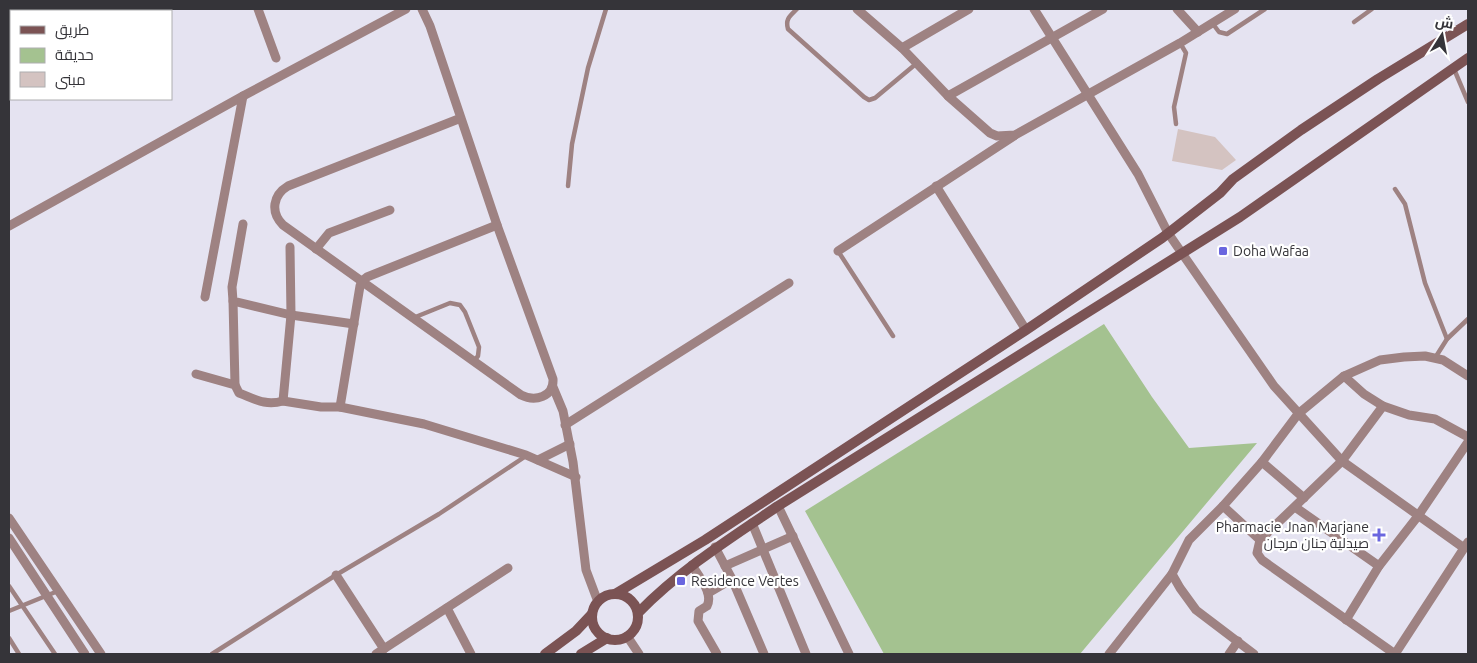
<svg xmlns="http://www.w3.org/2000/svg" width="1477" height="663" font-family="Ubuntu,Cairo,sans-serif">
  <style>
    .green { fill: #a4c290 }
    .building { fill: #d4c3c1 }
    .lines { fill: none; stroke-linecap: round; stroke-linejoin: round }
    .lane { stroke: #9e8282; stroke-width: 4.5 }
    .street { stroke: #9e8282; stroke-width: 9 }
    .secondary { stroke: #7b5354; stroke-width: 10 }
    .poi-dot { fill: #6a66df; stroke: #fff; stroke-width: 2 }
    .labels { text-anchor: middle; stroke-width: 4.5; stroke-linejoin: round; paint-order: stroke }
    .poi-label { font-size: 14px; fill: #353439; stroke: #fff; text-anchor: start }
  </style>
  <rect width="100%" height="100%" fill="#e5e3f1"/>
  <polygon class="green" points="1104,324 1152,397 1189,448 1257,443 1080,654 884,654 805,511"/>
  <polygon class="building" points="1178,129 1215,137 1236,160 1222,170 1172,161"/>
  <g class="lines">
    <g class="lane">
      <path d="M797 9C790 16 785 19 788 29L864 97 869 100 875 98 917 63"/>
      <polyline points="1354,22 1372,9"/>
      <polyline points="1213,24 1219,32 1227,34 1265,9"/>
      <polyline points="1454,69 1468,102"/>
      <polyline points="1176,124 1174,107 1186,53 1180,43"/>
      <polyline points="568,186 572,144 588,68 606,9"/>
      <polyline points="1395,189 1405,204 1425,283 1447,339"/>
      <polyline points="838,251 893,336"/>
      <polyline points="413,318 450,303 460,305 465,312 479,347 478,356 474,361"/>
      <polyline points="1435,358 1447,339 1468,319"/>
      <polyline points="9,586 55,654"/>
      <polyline points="9,611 58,591"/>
      <polyline points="9,638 19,654"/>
      <polyline points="212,654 336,575 439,514 526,456"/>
    </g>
    <g class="street">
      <polyline points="49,9 49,11"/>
      <polyline points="258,9 276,58"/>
      <path d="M422 9 430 26 497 225 553 379C554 397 535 402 521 395L283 225C270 212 273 195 288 186L461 118"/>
      <polyline points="857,9 902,48 948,96 990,133 997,136 1015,135 1180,43 1235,9"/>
      <polyline points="1034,9 1138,174 1168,233 1274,386 1342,461 1464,548"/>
      <polyline points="1177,9 1198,32"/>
      <polyline points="902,48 969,9"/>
      <polyline points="948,96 1103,9"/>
      <polyline points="936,186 1026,330"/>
      <polyline points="243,224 232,287 233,301 291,315 354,324"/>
      <polyline points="9,226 243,96 406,9"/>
      <polyline points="290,247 291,315 283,401 321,407 340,407 424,424 526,455 576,477"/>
      <polyline points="316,249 329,233 390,210"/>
      <polyline points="838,251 1014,136"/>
      <polyline points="205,297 243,96"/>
      <polyline points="233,301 235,385"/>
      <path d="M196 374 235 385 239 393C255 399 265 406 283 401"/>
      <polyline points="1344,376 1364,394 1383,406 1409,415 1435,419 1468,437"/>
      <polyline points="553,387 563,411 573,462 586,570 598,602"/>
      <polyline points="1383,406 1342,461 1260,540 1257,553 1262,560 1395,654"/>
      <polyline points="340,407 360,286 362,281 367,277 497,225"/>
      <polyline points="565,425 789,283"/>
      <polyline points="538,460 570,444"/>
      <polyline points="1262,462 1304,498"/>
      <polyline points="778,506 849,654"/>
      <polyline points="1223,506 1260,540"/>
      <polyline points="1295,507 1379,566"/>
      <polyline points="9,518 101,654"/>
      <polyline points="752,523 806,654"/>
      <polyline points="9,538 85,654"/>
      <polyline points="715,547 732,579 764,654"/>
      <path d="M692 565C698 576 714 593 707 606L699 611 698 621 717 654"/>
      <polyline points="725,566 793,536"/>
      <polyline points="336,575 384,649"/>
      <polyline points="708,593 732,579"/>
      <polyline points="447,608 471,654"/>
      <polyline points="1346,620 1379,566 1418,516 1468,442"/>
      <polyline points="627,636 639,654"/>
      <polyline points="376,654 508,568"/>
      <polyline points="1109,654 1172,574"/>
      <polyline points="1229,654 1238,641"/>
      <polyline points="1254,654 1196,610 1180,588 1172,574 1189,540 1223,506 1262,462 1298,414 1344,376 1380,360 1404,357 1425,356 1443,360 1468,376"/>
      <polyline points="1395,654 1468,542"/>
    </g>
    <g class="secondary">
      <polyline points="615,594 705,540 1026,330 1162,238 1220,193 1233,179 1301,130 1378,79 1468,24"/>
      <circle cx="615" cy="617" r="23"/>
      <path d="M638 613C680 570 729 539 778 506L1240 217 1468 58"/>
      <polyline points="545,654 576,631 592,614"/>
      <polyline points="581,654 607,638"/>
    </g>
  </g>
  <g class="poi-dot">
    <rect x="1218" y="246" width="10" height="10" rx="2.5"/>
    <path d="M1376.5 527.5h5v5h5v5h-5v5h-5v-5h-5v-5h5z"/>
    <rect x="676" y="576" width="10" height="10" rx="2.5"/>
  </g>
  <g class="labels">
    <g class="poi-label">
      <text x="1233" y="256">Doha Wafaa</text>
      <text x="1369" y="532" text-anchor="end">Pharmacie Jnan Marjane<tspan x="1369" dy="16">صيدلية جنان مرجان</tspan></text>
      <text x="691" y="586">Residence Vertes</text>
    </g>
  </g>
  <rect width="1477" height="663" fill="none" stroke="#353439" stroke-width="20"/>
  <rect x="10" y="10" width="162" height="90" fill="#ffffff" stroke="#aeaeb0"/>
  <rect x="20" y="26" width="25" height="8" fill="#7b5354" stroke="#aeaeb0"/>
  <text x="55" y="35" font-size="15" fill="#353439">طريق</text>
  <rect x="20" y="48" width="25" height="15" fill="#a4c290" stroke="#aeaeb0"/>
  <text x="55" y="60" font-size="15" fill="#353439">حديقة</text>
  <rect x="20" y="72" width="25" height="15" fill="#d4c3c1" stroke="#aeaeb0"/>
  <text x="55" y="85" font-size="15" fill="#353439">مبنى</text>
  <g transform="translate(1442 35) rotate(11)" stroke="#ffffff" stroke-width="4" paint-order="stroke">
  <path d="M0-4L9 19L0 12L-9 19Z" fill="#353439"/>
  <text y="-8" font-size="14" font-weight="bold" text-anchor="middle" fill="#353439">ش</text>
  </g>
</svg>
